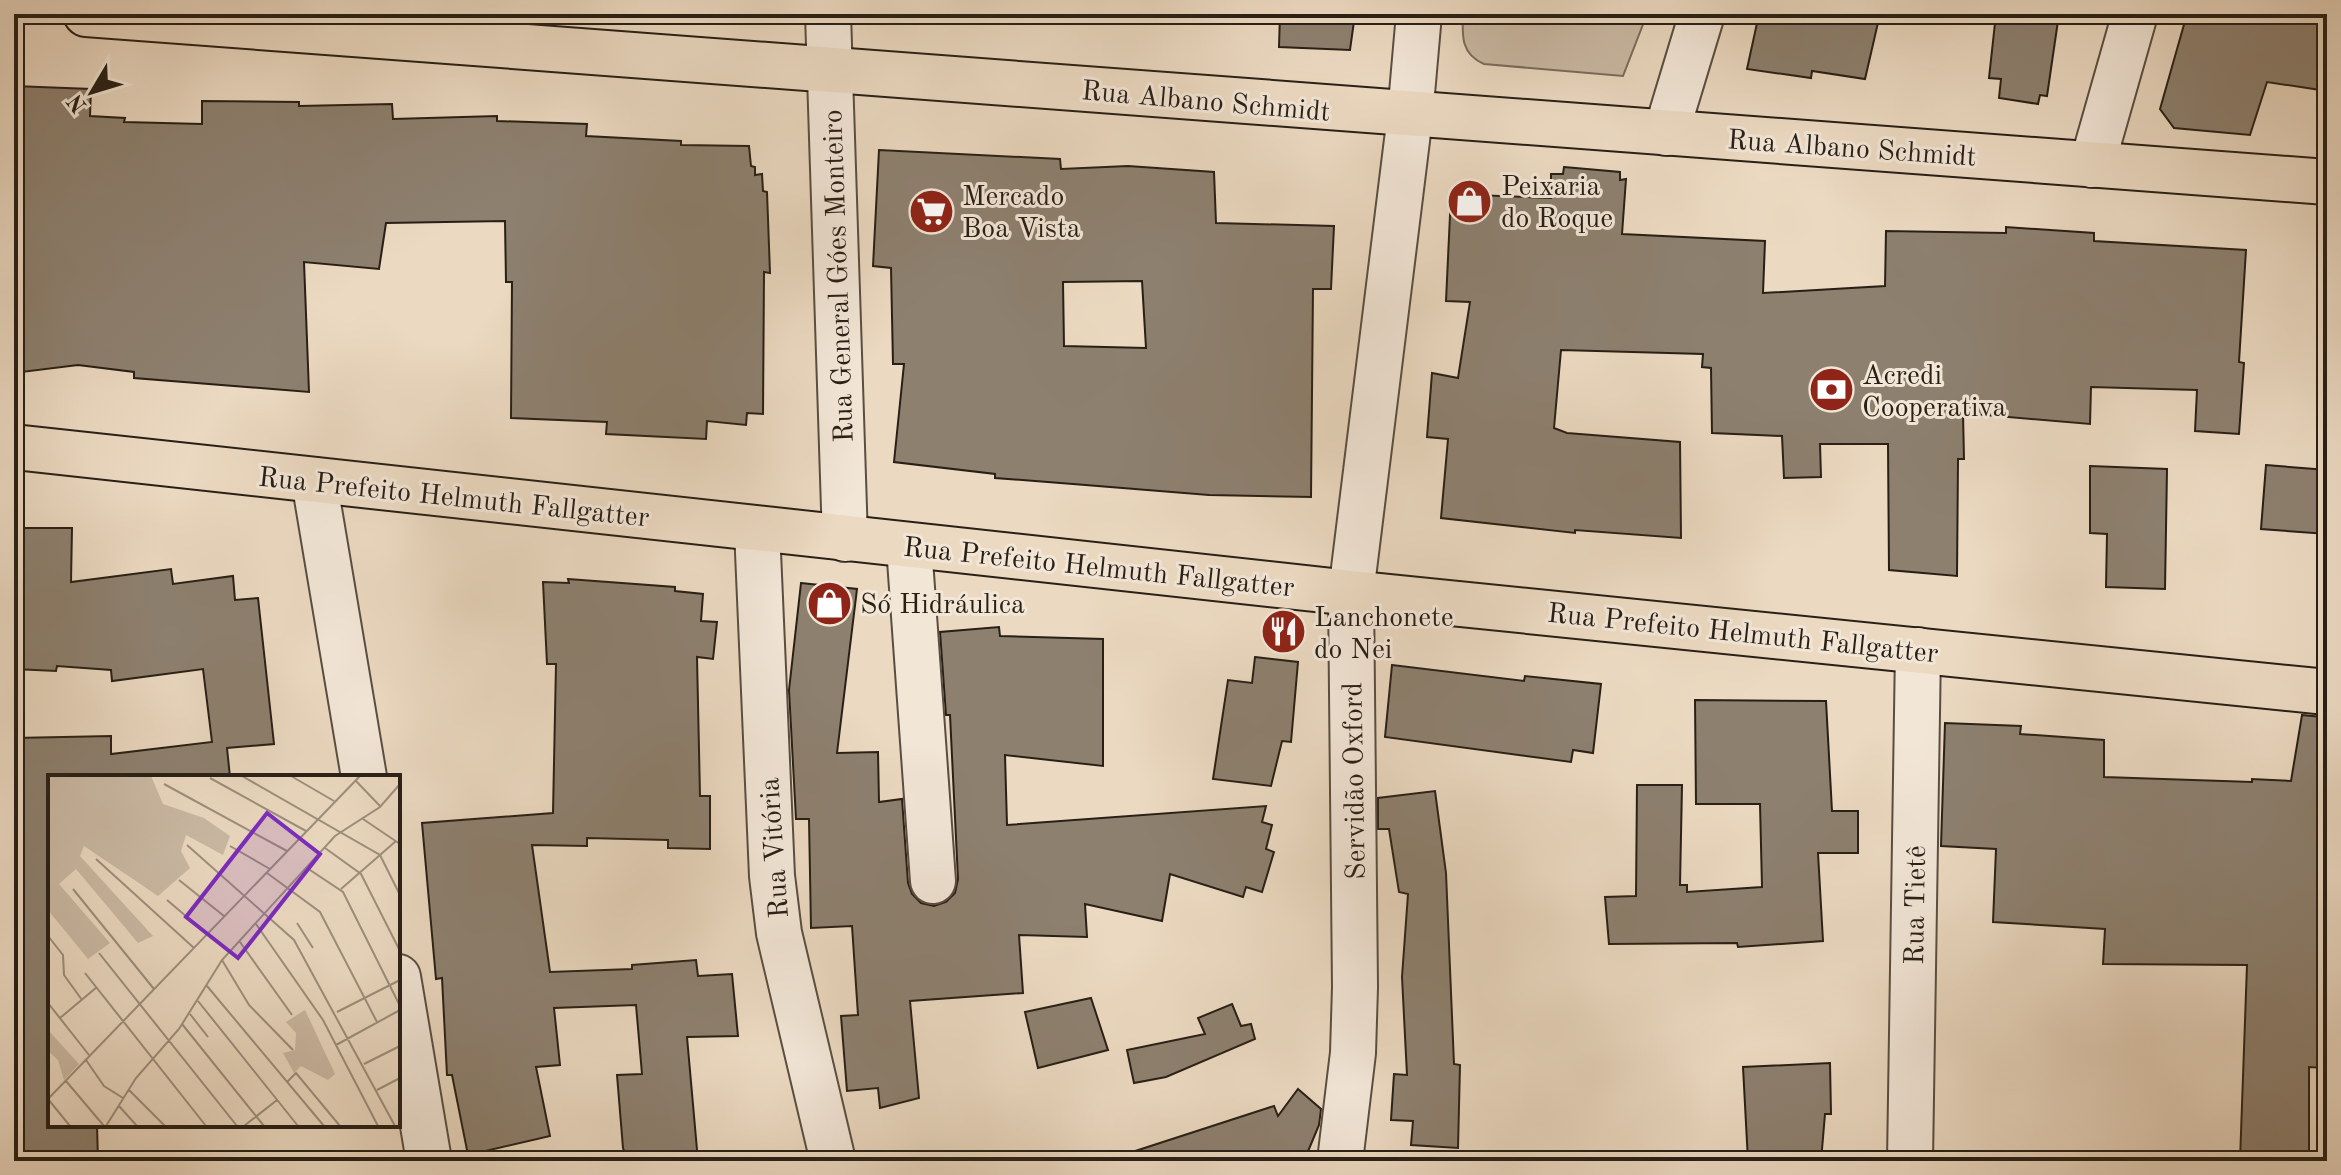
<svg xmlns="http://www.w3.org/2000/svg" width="2341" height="1175" font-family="'Old Standard TT',serif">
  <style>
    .green { fill: #cab9a4; stroke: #796c5d; stroke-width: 2 }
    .building { fill: #8d806f; stroke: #281f16; stroke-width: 2; fill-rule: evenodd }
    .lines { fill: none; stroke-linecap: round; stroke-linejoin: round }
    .minor-casing { stroke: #594e41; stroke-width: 48 }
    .primary-casing { stroke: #281f16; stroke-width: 48 }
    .minor { stroke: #f2e6d7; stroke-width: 44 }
    .primary { stroke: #ebd9c1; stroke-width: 44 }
    .labels { text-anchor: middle; stroke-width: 6; stroke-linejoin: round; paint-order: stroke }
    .street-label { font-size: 28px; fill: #281f16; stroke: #f2e6d7 }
    .poi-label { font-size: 28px; fill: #281f16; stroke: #f2e6d7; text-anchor: start }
    .inset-road { fill: none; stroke: #9d8f7d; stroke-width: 2 }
    .view { fill: #7b2cbf; fill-opacity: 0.15; stroke: #7b2cbf; stroke-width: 4 }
    .inset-edge { fill: none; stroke: #281f16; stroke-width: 4 }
  </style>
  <rect width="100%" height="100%" fill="#ebd9c1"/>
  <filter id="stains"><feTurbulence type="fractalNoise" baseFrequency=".0025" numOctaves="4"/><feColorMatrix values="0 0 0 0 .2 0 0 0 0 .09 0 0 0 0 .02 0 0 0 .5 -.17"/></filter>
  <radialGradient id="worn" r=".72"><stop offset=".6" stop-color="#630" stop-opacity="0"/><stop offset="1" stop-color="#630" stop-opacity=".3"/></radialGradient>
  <path class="green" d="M1463 14H1647L1623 76 1484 64C1461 54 1462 36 1463 14Z"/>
  <g class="building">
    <polygon points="1280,14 1355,14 1350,50 1279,47"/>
    <polygon points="1759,14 1880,14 1865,79 1812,71 1811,78 1747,69"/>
    <polygon points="1996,14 2059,14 2047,96 2040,95 2038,104 1999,98 2001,79 1989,78"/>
    <polygon points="2187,14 2327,14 2327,91 2267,82 2250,135 2174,128 2160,109"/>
    <polygon points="14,86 91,89 90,116 125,118 124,122 202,124 202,101 299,102 299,106 392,104 393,119 497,116 497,121 587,124 586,136 681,141 681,145 749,146 751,166 755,167 755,175 762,174 763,191 767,192 770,273 764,272 763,414 747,413 746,425 707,421 706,439 606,434 607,422 511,418 512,282 506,282 505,221 386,223 379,269 304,262 309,392 134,378 134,372 78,365 22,372 14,302"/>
    <path d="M879 150 1060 159 1061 169 1128 166 1214 172 1216 223 1334 226 1331 289H1313L1311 497 1209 495 1073 484 995 478V474L894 462 904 364H893L891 268 873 266ZM1142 281 1146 348 1064 346 1063 282Z"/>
    <polygon points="1564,167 1620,172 1620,180 1626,179 1622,234 1765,241 1763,293 1885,286 1886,231 2006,233 2006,227 2094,233 2094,241 2246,250 2239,362 2244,363 2239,434 2195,431 2197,390 2091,387 2090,424 1963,413 1964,459 1958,459 1957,576 1889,570 1888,444 1820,444 1821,477 1784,478 1782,436 1712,433 1711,368 1702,367 1703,354 1561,350 1554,428 1567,433 1680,442 1681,538 1575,530 1575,533 1441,518 1448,439 1427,437 1432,373 1458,378 1470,302 1446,301 1451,194 1551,198 1551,174 1563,174"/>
    <polygon points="2266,465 2327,470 2327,534 2261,529"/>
    <polygon points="2090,466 2167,469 2165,589 2106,587 2107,534 2090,533"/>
    <polygon points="14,528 72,528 71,582 171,569 173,584 233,576 235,600 258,598 274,744 227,748 230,777 50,777 50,1125 97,1125 98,1161 14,1161 14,738 111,736 111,754 212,742 203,669 112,681 111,670 57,666 56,671 14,669"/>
    <polygon points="568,579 675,587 675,591 703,594 701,621 717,622 713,659 697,657 700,796 710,796 710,849 668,848 668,840 587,838 587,846 532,845 550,972 632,969 632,965 696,960 698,976 732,974 738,1036 687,1037 698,1161 628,1161 623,1148 617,1075 642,1074 636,1005 554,1008 560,1065 536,1067 550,1136 468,1155 452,1075 447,1075 442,978 436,979 422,823 553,813 556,664 547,664 543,582 569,583"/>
    <polygon points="801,583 857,589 837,753 878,752 879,802 902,799 908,883 912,894 921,903 934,906 946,902 955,893 958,879 950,715 946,715 940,632 999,627 1000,636 1103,639 1103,766 1005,755 1007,825 1266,806 1262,822 1272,825 1266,849 1274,852 1262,892 1246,887 1243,897 1170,874 1162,921 1085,904 1087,937 1019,935 1023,993 910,1001 919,1098 880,1108 878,1088 847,1091 841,1016 858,1015 852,926 811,928 809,819 796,819 789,690"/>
    <polygon points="1255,657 1298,662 1291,742 1282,741 1271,786 1213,779 1228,680 1252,683"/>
    <polygon points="1392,665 1524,681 1525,676 1601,684 1593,753 1573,750 1571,762 1385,737"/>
    <polygon points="1695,700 1826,701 1832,811 1858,811 1858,853 1818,853 1823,941 1738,947 1737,943 1609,944 1605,897 1636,896 1637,785 1682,785 1680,885 1687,885 1687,892 1762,887 1760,804 1696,804"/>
    <polygon points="2302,715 2322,717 2319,863 2327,863 2324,1068 2309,1067 2309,1161 2240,1161 2247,965 2103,964 2105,929 1993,922 1996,849 1941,846 1945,723 2021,726 2020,734 2104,740 2104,777 2252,782 2252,779 2291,781"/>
    <polygon points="1435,791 1446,873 1454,1064 1460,1065 1458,1148 1411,1145 1413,1121 1391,1120 1394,1074 1407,1075 1402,977 1408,894 1399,892 1389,829 1378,829 1378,798"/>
    <polygon points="1091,998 1108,1050 1038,1068 1025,1012"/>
    <polygon points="1232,1004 1241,1026 1251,1024 1255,1039 1166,1077 1134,1083 1127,1050 1205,1034 1198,1018"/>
    <polygon points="1830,1063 1831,1114 1825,1114 1821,1161 1748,1161 1743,1067"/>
    <polygon points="1298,1089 1321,1109 1319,1125 1304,1161 1127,1161 1126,1154 1274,1106 1278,1116"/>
  </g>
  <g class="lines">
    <defs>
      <g id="minor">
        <polyline points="828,14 845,539"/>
        <polyline points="1666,133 1702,14"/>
        <polyline points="2092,165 2135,14"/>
        <polyline points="314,480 364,777"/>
        <polyline points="757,529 772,876 779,933 833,1161"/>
        <polyline points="909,546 933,881"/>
        <polyline points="398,977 429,1161"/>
        <polyline points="1340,1161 1353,1053 1355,987 1351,593 1410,116 1419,14"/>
        <polyline points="1910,1161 1918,650"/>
      </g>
      <g id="primary">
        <polyline points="86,14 2327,182"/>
        <polyline points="14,447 1351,593 2327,692"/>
      </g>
    </defs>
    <use href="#minor" class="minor-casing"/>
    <use href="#primary" class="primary-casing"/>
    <use href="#minor" class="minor"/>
    <use href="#primary" class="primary"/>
  </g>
  <defs>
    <symbol id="shop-disc" viewBox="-11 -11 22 22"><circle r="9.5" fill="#8f2418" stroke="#f2e6d7"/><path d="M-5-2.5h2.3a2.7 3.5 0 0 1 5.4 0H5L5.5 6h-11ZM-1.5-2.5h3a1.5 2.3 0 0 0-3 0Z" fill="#fff"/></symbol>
    <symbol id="supermarket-disc" viewBox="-11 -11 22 22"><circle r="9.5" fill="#8f2418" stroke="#f2e6d7"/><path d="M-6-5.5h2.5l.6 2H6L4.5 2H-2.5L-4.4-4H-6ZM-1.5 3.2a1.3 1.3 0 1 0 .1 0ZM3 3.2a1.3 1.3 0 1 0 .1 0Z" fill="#fff"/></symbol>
    <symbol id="bank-disc" viewBox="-11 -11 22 22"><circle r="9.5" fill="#8f2418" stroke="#f2e6d7"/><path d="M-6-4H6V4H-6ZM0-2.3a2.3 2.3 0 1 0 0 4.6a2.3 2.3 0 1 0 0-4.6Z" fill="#fff"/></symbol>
    <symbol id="restaurant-disc" viewBox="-11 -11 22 22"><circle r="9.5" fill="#8f2418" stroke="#f2e6d7"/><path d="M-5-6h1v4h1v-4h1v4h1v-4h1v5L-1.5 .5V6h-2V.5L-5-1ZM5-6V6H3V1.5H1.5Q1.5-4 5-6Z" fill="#fff"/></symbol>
  </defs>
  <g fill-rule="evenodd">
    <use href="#shop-disc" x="1444" y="176" width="51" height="51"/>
    <use href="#supermarket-disc" x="906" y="186" width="51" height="51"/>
    <use href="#bank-disc" x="1806" y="364" width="51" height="51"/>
    <use href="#shop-disc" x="804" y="578" width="51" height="51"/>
    <use href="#restaurant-disc" x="1258" y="606" width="51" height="51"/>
  </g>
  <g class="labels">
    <g class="street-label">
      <text transform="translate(1206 100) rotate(5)" y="10">Rua Albano Schmidt</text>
      <text transform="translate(1852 147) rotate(4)" y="10">Rua Albano Schmidt</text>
      <text transform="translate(837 276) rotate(-92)" y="10">Rua General Góes Monteiro</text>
      <text transform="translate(454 496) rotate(6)" y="10">Rua Prefeito Helmuth Fallgatter</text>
      <text transform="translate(1099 566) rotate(6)" y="10">Rua Prefeito Helmuth Fallgatter</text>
      <text transform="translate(1743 632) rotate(6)" y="10">Rua Prefeito Helmuth Fallgatter</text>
      <text transform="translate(1353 781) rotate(-91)" y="10">Servidão Oxford</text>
      <text transform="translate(773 848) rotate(-94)" y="10">Rua Vitória</text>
      <text transform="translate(1914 905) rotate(-89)" y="10">Rua Tietê</text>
    </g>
    <g class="poi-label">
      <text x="1501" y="195">Peixaria<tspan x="1501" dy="32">do Roque</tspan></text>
      <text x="962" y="205">Mercado<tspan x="962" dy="32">Boa Vista</tspan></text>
      <text x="1862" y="384">Acredi<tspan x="1862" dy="32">Cooperativa</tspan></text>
      <text x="860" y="613">Só Hidráulica</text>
      <text x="1314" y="626">Lanchonete<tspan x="1314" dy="32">do Nei</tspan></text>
    </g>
  </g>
  <g transform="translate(48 775)">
    <rect width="352" height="352" fill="#ebd9c1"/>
    <path d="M0 1H103L115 29 156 43 182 61 175 80 138 60 133 76 142 93 110 121 36 71 32 81 105 161 90 168 28 94 11 109 62 168 40 184 0 135ZM257 235 287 299 280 305 253 291 246 298 235 278 247 275 248 258 238 247ZM0 255 31 289 16 305 10 285 0 276Z" fill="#cab9a4"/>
    <path class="inset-road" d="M194 1 332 80 352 120M243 1 286 26M162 3 258 56M308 6 332 31M116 9 239 76M315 44 352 69M139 70 246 165 347 351M182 71 222 94M277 73 313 99 352 176M48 84 146 173M259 93 295 117 352 231M219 98 272 137 329 247M131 105 176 141M25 114 106 214M293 114 348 66M119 125 159 159M249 148 265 173M208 149 275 245 330 351M0 161 15 180 16 200 34 225M192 167 244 240M51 178 189 351M174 185 201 230 245 275M37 198 158 351M159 211 276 351M150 226 250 351M0 228 41 280M289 237 352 205M142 239 160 262M12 243 49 212M134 249 216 351M288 270 352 235M38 285 56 311 75 323M316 289 352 271M18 306 56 351M239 307 248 298 292 351M81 315 117 351M329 315 352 303M0 324 22 351M0 324 312 1M71 331 89 351M58 351 88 303 131 254 174 185 287 61 332 32 352 9M196 351 229 325"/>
    <path class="view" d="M219 38 272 79 190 183 138 142Z"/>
    <rect width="352" height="352" class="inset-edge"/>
  </g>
  <rect width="2341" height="1175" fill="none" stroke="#ebd9c1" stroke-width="48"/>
  <rect x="16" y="16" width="2309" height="1143" fill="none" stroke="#281f16" stroke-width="4"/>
  <rect x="24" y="24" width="2293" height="1127" fill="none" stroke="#281f16" stroke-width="2"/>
  <g transform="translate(92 92) rotate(232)" stroke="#f2e6d7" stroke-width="6" paint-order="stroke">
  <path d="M0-6L14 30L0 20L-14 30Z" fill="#281f16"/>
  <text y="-12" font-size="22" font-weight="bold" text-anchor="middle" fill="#281f16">N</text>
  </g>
  <rect width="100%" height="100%" filter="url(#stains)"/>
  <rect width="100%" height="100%" fill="url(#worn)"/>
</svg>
